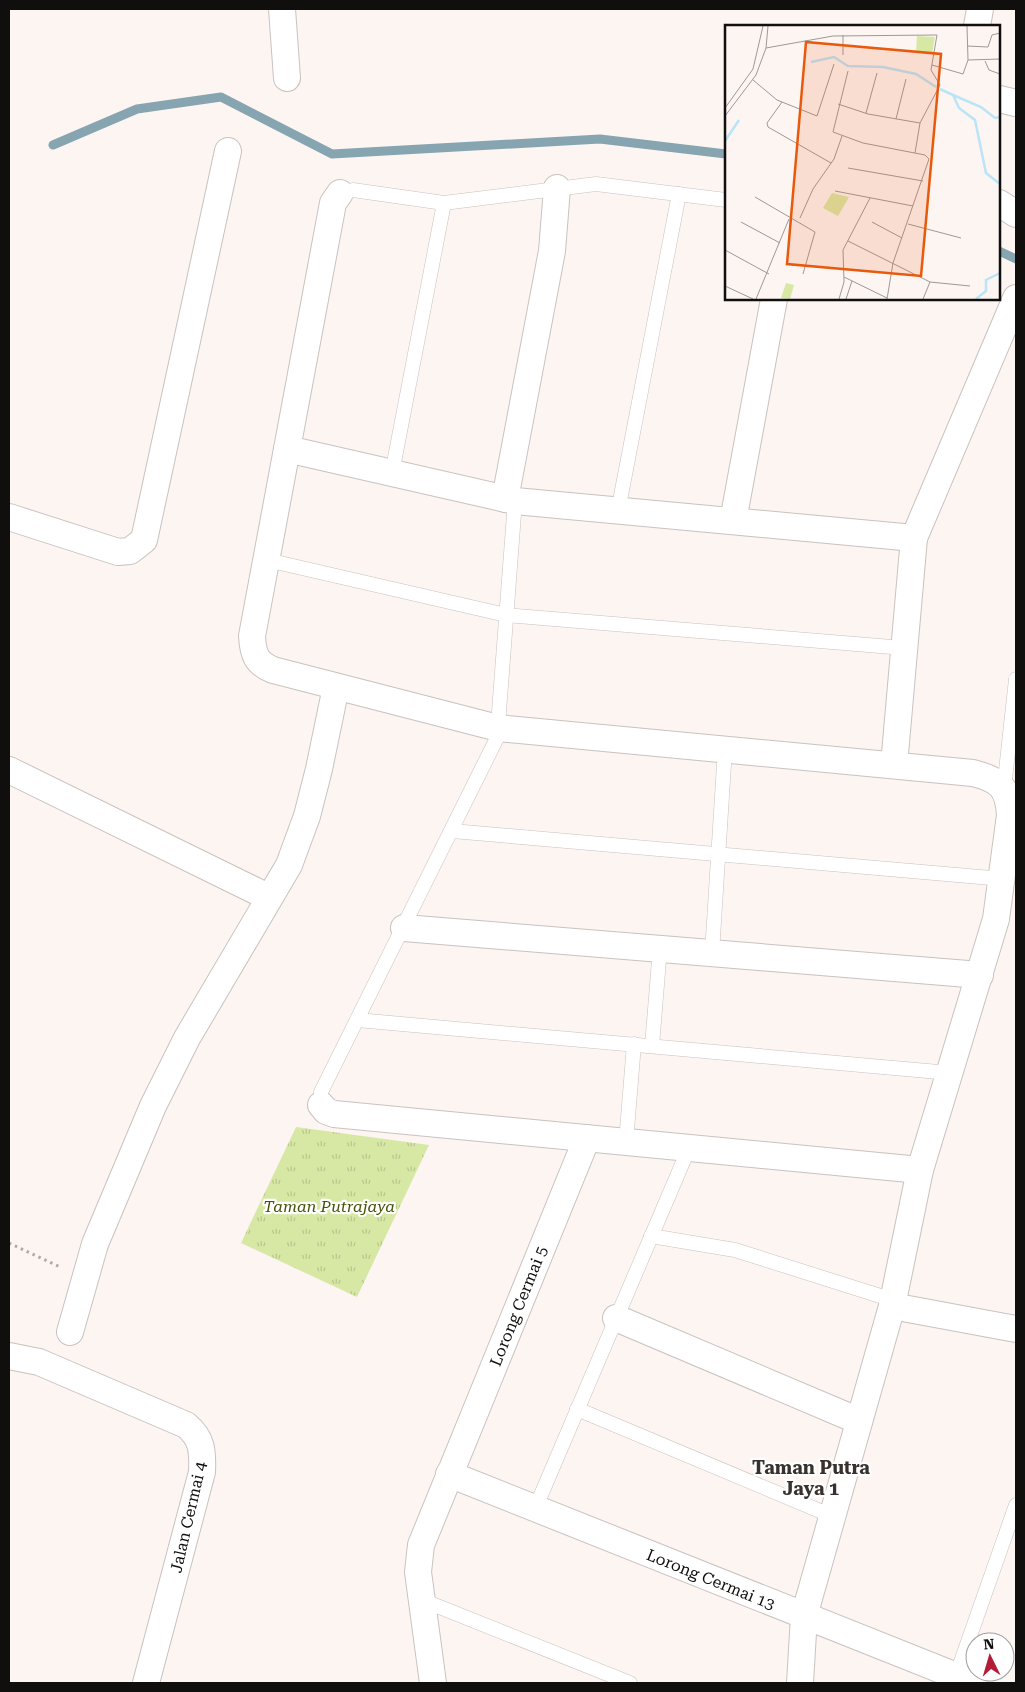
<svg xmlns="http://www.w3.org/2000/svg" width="1025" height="1692" font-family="'Roboto Serif',serif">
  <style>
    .grass { fill: url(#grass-tufts) }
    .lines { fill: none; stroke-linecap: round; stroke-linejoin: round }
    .stream { stroke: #87a4b1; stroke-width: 9 }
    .service-casing { stroke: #c9c2bf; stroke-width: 15 }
    .minor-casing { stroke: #c9c2bf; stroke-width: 28 }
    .path { stroke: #afaaa7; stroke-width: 3; stroke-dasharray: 2.5 4; stroke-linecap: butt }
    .service { stroke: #fff; stroke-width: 14 }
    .minor { stroke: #fff; stroke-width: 26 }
    .labels { text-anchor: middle; stroke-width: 4.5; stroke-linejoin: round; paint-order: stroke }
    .park-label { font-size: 16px; font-style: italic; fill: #455308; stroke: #fff }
    .street-label { font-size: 16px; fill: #110f0e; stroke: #fff }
    .neighbourhood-label { font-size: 18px; font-weight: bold; fill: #37322f; stroke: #fff }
    .inset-river { fill: none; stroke: #bae4f7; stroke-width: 2.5 }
    .inset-road { fill: none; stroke: #9e9997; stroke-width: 1 }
    .view { fill: #e8590c; fill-opacity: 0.15; stroke: #e8590c; stroke-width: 2.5 }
    .inset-edge { fill: none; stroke: #110f0e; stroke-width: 2.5 }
  </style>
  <defs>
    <pattern id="grass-tufts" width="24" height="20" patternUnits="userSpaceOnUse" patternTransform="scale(1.25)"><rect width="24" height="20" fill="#d7e8a5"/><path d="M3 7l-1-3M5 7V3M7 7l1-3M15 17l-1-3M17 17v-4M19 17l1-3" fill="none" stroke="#b8c68d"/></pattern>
  </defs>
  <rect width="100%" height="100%" fill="#fcf5f2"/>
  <polygon class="grass" points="296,1127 429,1145 357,1297 241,1243"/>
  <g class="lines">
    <g class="stream">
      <polyline points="53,145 137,109 221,97 332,154 600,139 726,154"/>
      <polyline points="999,251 1016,259"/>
    </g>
    <defs>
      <g id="service">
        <polyline points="340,193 353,190 444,203 596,184 726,200"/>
        <polyline points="392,473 444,203"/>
        <polyline points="618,511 679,194"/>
        <polyline points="267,560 506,615 904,648"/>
        <polyline points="1004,789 1016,679"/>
        <polyline points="452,831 1003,879"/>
        <polyline points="712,953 725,749"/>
        <polyline points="357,1020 950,1073"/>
        <polyline points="652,1046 660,948"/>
        <polyline points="321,1105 321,1092 497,738 515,501"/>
        <polyline points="626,1142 634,1044"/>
        <polyline points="651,1236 735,1250 893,1300"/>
        <polyline points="577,1409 832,1516"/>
        <polyline points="535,1509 689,1148"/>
        <polyline points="422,1600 630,1683"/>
        <polyline points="956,1676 1016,1505"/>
      </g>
      <g id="minor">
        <polyline points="282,9 287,78"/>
        <polyline points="977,26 980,9"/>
        <polyline points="999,99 1016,103"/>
        <path d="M340 193 333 203 252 636C253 654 256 663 273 670L498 728 973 773C1000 780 1008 787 1010 815L996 919 920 1170 892 1306 804 1616 800 1683"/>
        <polyline points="999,203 1016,214"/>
        <polyline points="287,449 515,501 914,538"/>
        <polyline points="505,499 552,251 557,188"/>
        <polyline points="9,517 118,552 130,551 144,540 228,151"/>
        <polyline points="733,521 774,299"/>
        <polyline points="894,765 914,538 1016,298"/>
        <polyline points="9,770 268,897"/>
        <polyline points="404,928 980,975"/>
        <polyline points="321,1105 326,1111 334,1114 920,1170"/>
        <polyline points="892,1306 1016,1329"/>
        <polyline points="616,1318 859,1421"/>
        <polyline points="70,1332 95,1244 153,1106 187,1038 289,865 307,816 319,769 336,687"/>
        <path d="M9 1356 39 1362 186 1425C202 1438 203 1451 202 1472L146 1683"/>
        <polyline points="449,1474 974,1683"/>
        <polyline points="433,1683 418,1572 421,1545 587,1138"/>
      </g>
    </defs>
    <use href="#service" class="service-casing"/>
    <use href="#minor" class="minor-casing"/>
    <polyline class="path" points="9,1243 60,1267"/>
    <use href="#service" class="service"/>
    <use href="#minor" class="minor"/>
  </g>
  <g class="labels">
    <g class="park-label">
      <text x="329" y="1212">Taman Putrajaya</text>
    </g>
    <g class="street-label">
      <text transform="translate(518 1306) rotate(-68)" y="6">Lorong Cermai 5</text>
      <text transform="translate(188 1517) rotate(-77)" y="6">Jalan Cermai 4</text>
      <text transform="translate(711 1579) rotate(22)" y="6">Lorong Cermai 13</text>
    </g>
    <g class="neighbourhood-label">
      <text x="811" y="1474">Taman Putra<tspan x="811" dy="21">Jaya 1</tspan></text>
    </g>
  </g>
  <g transform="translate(725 25)">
    <rect width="275" height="275" fill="#fcf5f2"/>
    <path d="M192 11 210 12 207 29 191 27ZM107 168 124 172 113 191 98 183Z" fill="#d7e8a5"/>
    <path d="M61 258 69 260 65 274 56 273Z" fill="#d7e8a5"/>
    <path class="inset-river" d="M86 37 109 32 123 41 158 42 191 49 211 62M215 64 228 70 234 83 250 95 261 148 275 159M228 70 256 82 270 93 275 92M0 116 14 95M251 274 261 266V255L275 248"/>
    <path class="inset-road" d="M242 1 243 35 275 34M242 21 263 22 267 10 275 8M41 23 108 11 212 10 206 45 215 60 195 98 190 128M118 30V10M260 36 264 45 275 49M207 40 238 49 243 35M123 46 108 107 138 118 200 130 204 134 168 238 162 274M28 55 52 75 92 91 109 39M57 77 42 98 43 102 106 138M113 79 143 89 195 98M0 83 28 44 38 1M141 88 152 48M0 91 31 50 41 23 43 1M171 94 181 54M123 143 198 156M110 166 188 181M30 172 90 207 78 249M75 193 88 164 109 134 117 111M16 197 55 218M147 197 177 213M183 199 236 213M123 216 205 257 245 261M0 225 44 249M119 252 162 273M0 261 28 274M31 274 64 194M114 274 119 257 118 225 145 173M121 274 127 256M198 274 205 257"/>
    <path class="view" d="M81 17 216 29 196 251 62 239Z"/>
    <rect width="275" height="275" class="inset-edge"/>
  </g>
  <rect width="1025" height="1692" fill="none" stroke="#110f0e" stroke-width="20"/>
  <g transform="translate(990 1657) rotate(355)"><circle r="24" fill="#ffffff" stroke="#a09f9f"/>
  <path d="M0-4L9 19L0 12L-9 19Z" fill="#b11d36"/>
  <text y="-8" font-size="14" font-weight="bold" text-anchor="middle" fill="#110f0e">N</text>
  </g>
</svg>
